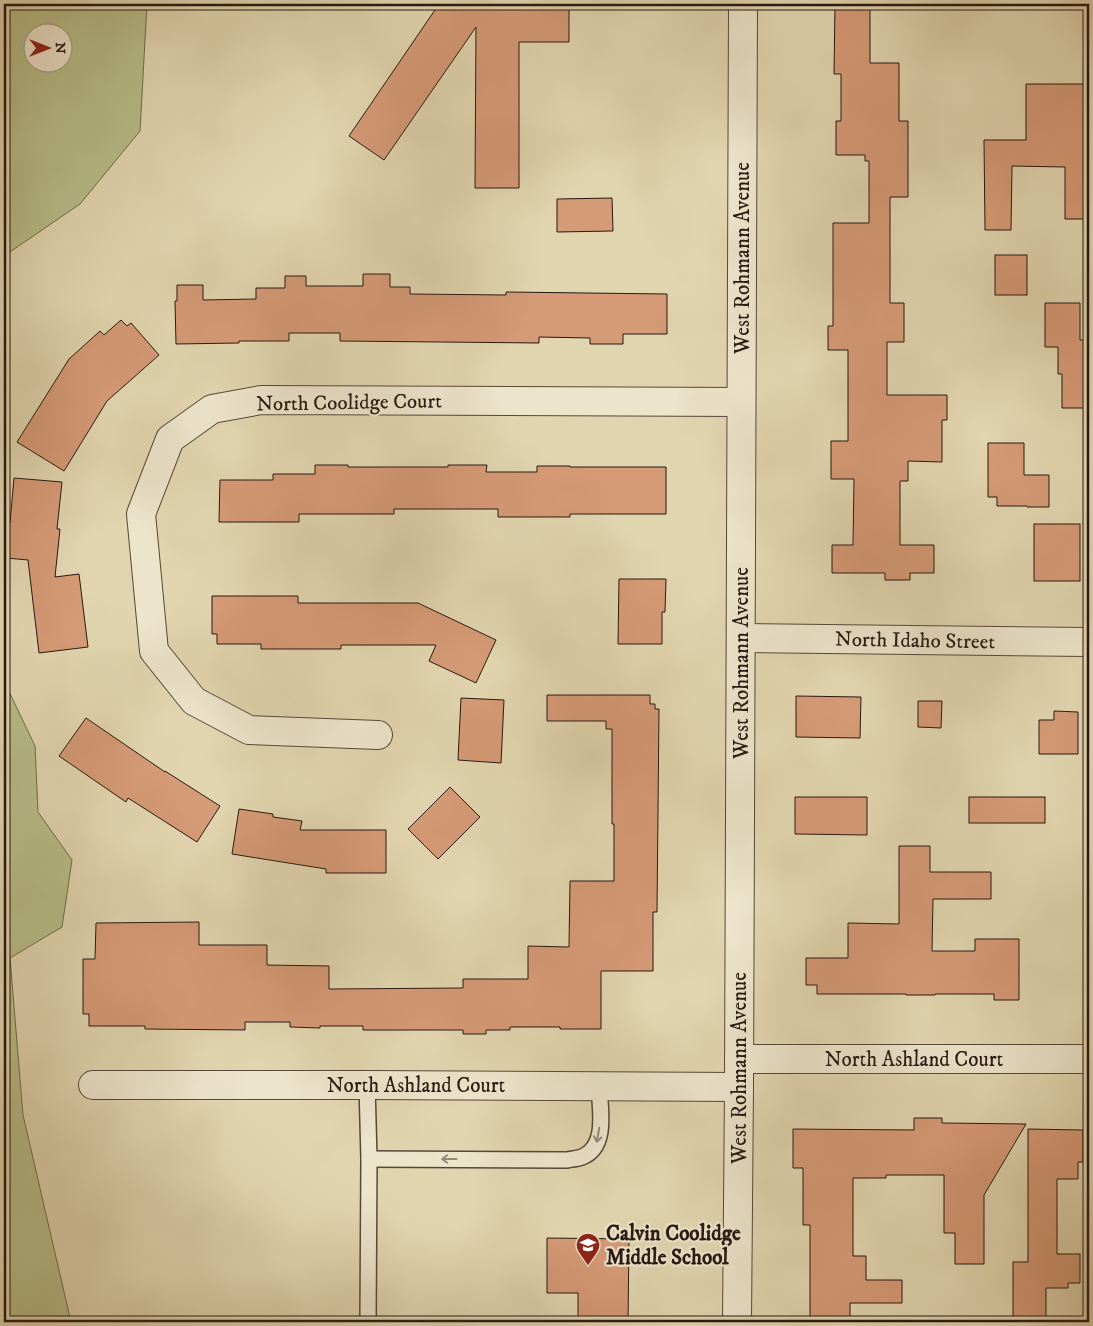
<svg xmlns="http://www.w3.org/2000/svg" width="1093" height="1326" font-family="'IM FELL DW Pica',serif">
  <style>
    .green { fill: #b6bc88; stroke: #6e6a4d; fill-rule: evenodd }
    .building { fill: #d59a76; stroke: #271912 }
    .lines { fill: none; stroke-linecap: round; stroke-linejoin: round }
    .service-casing { stroke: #564839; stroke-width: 18 }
    .minor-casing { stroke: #564839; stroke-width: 30 }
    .tertiary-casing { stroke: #564839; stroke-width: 30 }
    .service { stroke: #ece4cb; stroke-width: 15 }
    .minor { stroke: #ece4cb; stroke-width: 28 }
    .tertiary { stroke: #ece4cb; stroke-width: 28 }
    .oneway { stroke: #938978 }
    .labels { text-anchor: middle; stroke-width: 4.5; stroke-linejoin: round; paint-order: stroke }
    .street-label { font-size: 21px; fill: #271912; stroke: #ece4cb }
    .poi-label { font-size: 21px; font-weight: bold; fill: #271912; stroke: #ece4cb; text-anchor: start }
  </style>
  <rect width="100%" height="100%" fill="#e1d5af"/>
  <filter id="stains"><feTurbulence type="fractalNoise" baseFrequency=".004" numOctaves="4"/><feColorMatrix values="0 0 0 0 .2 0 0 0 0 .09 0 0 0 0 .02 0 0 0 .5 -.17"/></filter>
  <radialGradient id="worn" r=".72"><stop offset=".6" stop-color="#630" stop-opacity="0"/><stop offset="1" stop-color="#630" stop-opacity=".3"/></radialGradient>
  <g class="green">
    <path d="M4 4H147L140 131 80 204 4 256ZM32 32H62V62H32Z"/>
    <polygon points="4,681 35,746 38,812 72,860 62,927 10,958 23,1115 71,1322 4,1322"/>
  </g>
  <g class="building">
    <polygon points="439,4 569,4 569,42 519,42 519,188 475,188 476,27 384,160 349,136"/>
    <polygon points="835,4 870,4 870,63 899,63 899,121 908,121 908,197 890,197 890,303 904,303 904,342 887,342 887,395 947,395 947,420 942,420 942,462 908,461 908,481 900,481 900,545 934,545 934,573 910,573 910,580 885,580 885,573 832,573 832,545 853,545 854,479 831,479 831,441 848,441 848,350 828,350 828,326 833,326 833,223 869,223 869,161 865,161 865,155 836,155 836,121 841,121 841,74 834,74"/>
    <polygon points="1026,84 1089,84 1089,219 1065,219 1065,167 1012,166 1011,230 985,230 984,140 1026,140"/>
    <polygon points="612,198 613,231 557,232 557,199"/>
    <rect x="995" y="255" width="32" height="40"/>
    <polygon points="363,274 390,274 390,287 410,287 410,294 506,295 506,292 667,294 667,334 623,334 623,344 590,344 590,338 539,337 539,343 340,341 340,333 289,333 289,341 239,341 239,343 176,344 175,301 177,301 177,285 203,285 203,300 256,299 256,288 285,288 285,276 306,276 306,286 363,286"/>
    <polygon points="1045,303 1080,303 1080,340 1089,340 1089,408 1062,408 1062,374 1058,374 1058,347 1045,347"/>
    <polygon points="121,320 127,326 131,323 159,355 107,401 64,471 17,442 69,359 100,331 104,335"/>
    <polygon points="988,443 1024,443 1024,475 1049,475 1049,507 1027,507 1027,506 997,506 997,497 988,497"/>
    <polygon points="315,465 348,465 348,467 448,467 448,465 487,465 486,472 537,472 537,466 570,466 570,467 666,467 666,514 570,514 570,517 498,517 498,509 394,509 394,514 299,514 299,522 219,522 220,480 273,480 273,474 315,474"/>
    <polygon points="14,478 62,482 57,529 60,529 55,577 79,574 88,647 39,653 28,560 6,558 6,553 4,553 4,522 10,523"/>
    <rect x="1034" y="524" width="46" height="57"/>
    <polygon points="619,579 666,579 665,612 662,612 662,644 618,644"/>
    <polygon points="212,596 298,596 298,603 418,603 496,640 476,683 429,661 436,645 341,645 341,649 261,649 261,644 217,644 217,634 212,634"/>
    <polygon points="547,695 650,695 650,704 655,704 655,709 659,709 657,912 653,912 653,971 601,971 601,1029 560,1029 560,1027 510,1027 510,1030 486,1030 486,1034 463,1034 463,1030 363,1030 363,1026 320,1026 320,1028 290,1027 290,1022 245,1022 245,1030 145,1029 145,1026 89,1026 89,1014 83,1014 83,959 95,959 96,923 199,922 199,945 267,945 267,965 329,966 329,989 463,988 463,979 528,979 528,946 569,947 570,881 614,881 614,824 612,824 612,729 606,729 606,721 547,721"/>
    <polygon points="796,696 861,697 860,738 796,737"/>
    <polygon points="461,698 504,700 501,763 458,760"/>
    <polygon points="918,701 942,701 941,728 918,727"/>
    <polygon points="1054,711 1078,712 1078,754 1039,754 1039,720 1054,720"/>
    <polygon points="86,718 165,772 165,771 220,806 197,842 128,798 126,802 59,756"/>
    <polygon points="450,787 480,817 438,859 408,829"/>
    <polygon points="795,797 867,797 867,835 795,834"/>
    <rect x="969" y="797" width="76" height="26"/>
    <polygon points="239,809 273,814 273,817 302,821 300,830 386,830 386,873 326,873 326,869 232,854"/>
    <polygon points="899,846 930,846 930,872 991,872 991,899 933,899 932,951 975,951 975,939 1019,939 1019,1000 994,1000 994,994 935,994 935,995 906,995 906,994 817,994 817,985 806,985 806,958 848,958 848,923 899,924"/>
    <polygon points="914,1118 942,1118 942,1123 1026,1124 984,1195 984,1264 955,1264 955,1233 944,1233 944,1175 886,1175 886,1178 853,1178 853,1256 866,1256 866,1280 902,1280 902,1303 850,1303 850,1322 810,1322 810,1225 803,1225 803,1168 793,1168 793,1129 914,1130"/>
    <polygon points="1028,1129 1083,1130 1083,1162 1078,1162 1078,1179 1057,1179 1057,1254 1080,1254 1080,1283 1068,1283 1068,1288 1046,1288 1046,1322 1013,1322 1013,1262 1028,1262"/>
    <polygon points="547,1238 629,1239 628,1322 578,1322 578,1293 547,1293"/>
  </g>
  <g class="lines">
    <defs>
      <g id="service">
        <polyline points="367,1085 369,1159 368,1322"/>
        <path d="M369 1159 567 1160C571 1159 577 1159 582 1157 608 1147 600 1109 599 1087"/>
      </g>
      <g id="minor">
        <polyline points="741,638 1089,642"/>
        <polyline points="378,735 249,730 194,701 154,651 141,514 170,439 212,409 261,400 741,402"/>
        <polyline points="739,1059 1089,1059"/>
        <polyline points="93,1085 367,1085 739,1087"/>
      </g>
      <polyline id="tertiary" points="737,1322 739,1087 743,4"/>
    </defs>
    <use href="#service" class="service-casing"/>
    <use href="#minor" class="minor-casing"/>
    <use href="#tertiary" class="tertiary-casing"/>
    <use href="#service" class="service"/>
    <use href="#minor" class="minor"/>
    <use href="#tertiary" class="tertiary"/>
  </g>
  <defs><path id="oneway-shaft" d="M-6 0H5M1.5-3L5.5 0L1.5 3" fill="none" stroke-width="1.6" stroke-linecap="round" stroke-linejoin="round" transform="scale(1.25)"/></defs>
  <g class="oneway">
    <use href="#oneway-shaft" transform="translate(598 1135) rotate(100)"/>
    <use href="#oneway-shaft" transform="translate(449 1159) rotate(-180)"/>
  </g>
  <defs>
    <symbol id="school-pin" viewBox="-11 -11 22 30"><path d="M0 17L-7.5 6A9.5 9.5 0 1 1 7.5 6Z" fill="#8f2418" stroke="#ece4cb"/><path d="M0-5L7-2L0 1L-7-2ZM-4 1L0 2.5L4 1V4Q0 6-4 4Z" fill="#fff"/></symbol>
  </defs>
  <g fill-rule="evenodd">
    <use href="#school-pin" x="574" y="1231" width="28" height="38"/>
  </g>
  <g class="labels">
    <g class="street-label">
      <text transform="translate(742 258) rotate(-90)" y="7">West Rohmann Avenue</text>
      <text transform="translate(349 402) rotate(-1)" y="7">North Coolidge Court</text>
      <text transform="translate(915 640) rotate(1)" y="7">North Idaho Street</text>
      <text transform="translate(741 663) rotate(-90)" y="7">West Rohmann Avenue</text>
      <text x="914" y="1066">North Ashland Court</text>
      <text transform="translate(739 1068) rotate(-90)" y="7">West Rohmann Avenue</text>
      <text x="416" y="1092">North Ashland Court</text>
    </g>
    <g class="poi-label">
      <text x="606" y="1240">Calvin Coolidge<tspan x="606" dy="24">Middle School</tspan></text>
    </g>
  </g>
  <rect width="1093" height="1326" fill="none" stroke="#e1d5af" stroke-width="20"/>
  <rect x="5" y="5" width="1083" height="1316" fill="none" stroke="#271912" stroke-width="2.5"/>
  <rect x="10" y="10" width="1073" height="1306" fill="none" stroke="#271912"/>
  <g transform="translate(48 48) rotate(90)"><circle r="24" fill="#ece4cb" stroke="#9d9381"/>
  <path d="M0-4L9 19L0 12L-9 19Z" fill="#8f2418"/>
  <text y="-8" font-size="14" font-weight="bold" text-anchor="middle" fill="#271912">N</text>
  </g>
  <rect width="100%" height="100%" filter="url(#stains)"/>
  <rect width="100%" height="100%" fill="url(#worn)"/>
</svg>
